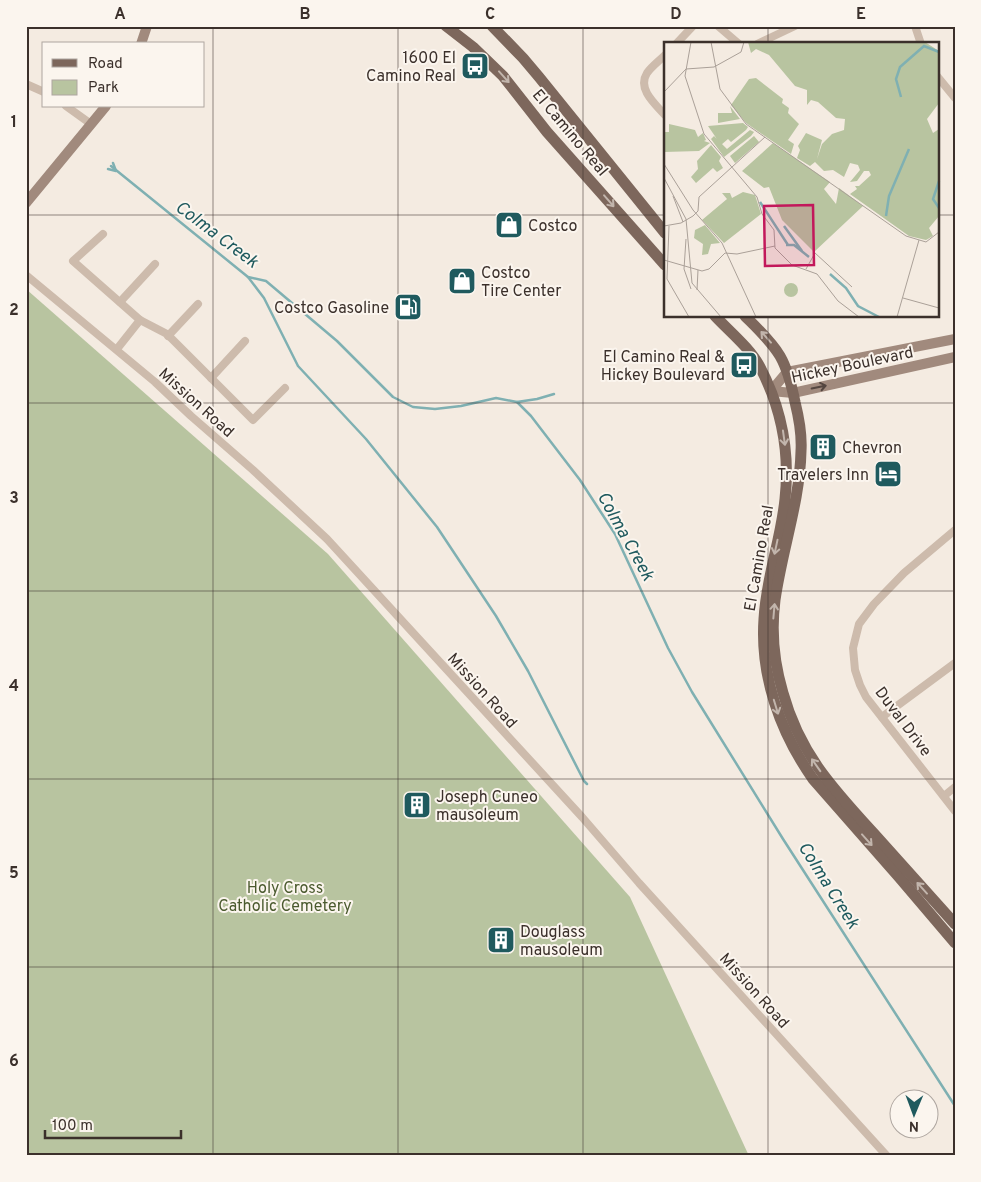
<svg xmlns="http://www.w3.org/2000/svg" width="981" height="1182" font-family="Overpass,sans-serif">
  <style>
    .green { fill: #b8c4a0 }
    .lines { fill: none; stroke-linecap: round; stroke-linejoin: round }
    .stream { stroke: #7fb0b2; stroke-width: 2.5 }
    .street { stroke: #cdbbac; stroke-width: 8 }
    .secondary { stroke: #a18a7d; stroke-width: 10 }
    .primary { stroke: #7d675c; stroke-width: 11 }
    .oneway { stroke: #c2b5ac }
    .oneway2 { stroke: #544640 }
    .grid { fill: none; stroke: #3b302b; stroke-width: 1; stroke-opacity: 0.55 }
    .labels { text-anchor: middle; stroke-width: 4; stroke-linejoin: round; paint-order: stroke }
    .poi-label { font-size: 16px; fill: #3b302b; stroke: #fbf5ee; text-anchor: start }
    .street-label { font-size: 16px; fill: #3b302b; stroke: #fbf5ee }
    .park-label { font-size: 16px; fill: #4a5a2e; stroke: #fbf5ee }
    .water-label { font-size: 18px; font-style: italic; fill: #1f5a5e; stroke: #fbf5ee }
    .inset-river { fill: none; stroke: #7fb0b2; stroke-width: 2.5 }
    .inset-road { fill: none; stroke: #aaa098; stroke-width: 1 }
    .view { fill: #c2185b; fill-opacity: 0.15; stroke: #c2185b; stroke-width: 2.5 }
    .inset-edge { fill: none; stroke: #3b302b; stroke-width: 2.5 }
    .neatline { fill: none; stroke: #3b302b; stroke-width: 2 }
    .grid-label { font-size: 16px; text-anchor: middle; font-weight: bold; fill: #3b302b }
  </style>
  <rect width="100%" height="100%" fill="#f4ebe1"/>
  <polygon class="green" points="26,289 328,554 630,897 749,1156 26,1156"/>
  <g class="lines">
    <g class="stream">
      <polyline points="111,166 248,277 266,281 337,341 393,397 413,407 435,409 461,406 496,398 517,402 531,416 580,480 615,534 668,648 692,692 783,839 955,1106"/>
      <polyline points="108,169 116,171 113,163"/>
      <polyline points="248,277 264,298 298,366 366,439 437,527 496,616 528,671 584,781 587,784"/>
      <polyline points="517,402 537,399 554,394"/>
    </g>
    <g class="street">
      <polyline points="718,26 739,44"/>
      <polyline points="915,26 921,44"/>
      <polyline points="676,44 693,26"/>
      <polyline points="757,44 795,26"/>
      <path d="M665 55C659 61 651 67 647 73 637 89 655 104 665 115"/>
      <polyline points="937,76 955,98"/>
      <polyline points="26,84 44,92"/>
      <polyline points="66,106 91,124"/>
      <polyline points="103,234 73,261 140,320 167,334 253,420 285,388"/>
      <polyline points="26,275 155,382 191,416 253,470 327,539 582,817 639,883 887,1156"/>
      <polyline points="120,302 155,264"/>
      <polyline points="168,336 198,304"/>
      <polyline points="117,349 140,320"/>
      <polyline points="211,378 245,341"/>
      <polyline points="955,530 904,573 874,604 859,624 853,648 855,670 860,685 866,697 955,811"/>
      <polyline points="882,717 955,663"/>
      <polyline points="944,796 955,787"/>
    </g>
    <g class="secondary">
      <polyline points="141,44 147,26"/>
      <polyline points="26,203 106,106"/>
      <polyline points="771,391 787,372 955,339"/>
      <polyline points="771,391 793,393 955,357"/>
    </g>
    <g class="primary">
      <polyline points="446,26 473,47 503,76 547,132 665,265"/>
      <polyline points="492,26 523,58 539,77 665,233"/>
      <path d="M715 316C730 332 750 348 760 367 782 409 790 453 785 499 781 540 766 578 764 619 760 676 780 732 813 779L899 877 955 943"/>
      <path d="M745 316C758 329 771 341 780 356 788 370 792 387 795 402 799 418 802 435 801 451 800 501 782 550 775 600 771 631 774 663 783 693 800 755 835 791 877 837 903 866 929 895 955 924"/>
    </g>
  </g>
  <defs><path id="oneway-shaft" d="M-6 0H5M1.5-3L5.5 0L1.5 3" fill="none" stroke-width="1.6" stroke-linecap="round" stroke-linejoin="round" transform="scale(1.25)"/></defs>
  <g class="oneway">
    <use href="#oneway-shaft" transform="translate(504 77) rotate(48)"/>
    <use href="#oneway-shaft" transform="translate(609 201) rotate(49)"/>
    <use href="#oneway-shaft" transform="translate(766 337) rotate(-132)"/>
    <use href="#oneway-shaft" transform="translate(784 438) rotate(82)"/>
    <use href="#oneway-shaft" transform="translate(776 547) rotate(102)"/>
    <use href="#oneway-shaft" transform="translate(774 611) rotate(-85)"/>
    <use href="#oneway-shaft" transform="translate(776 707) rotate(73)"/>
    <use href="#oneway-shaft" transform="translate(816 765) rotate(-125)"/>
    <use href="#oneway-shaft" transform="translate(867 840) rotate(48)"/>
    <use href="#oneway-shaft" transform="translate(922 888) rotate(-132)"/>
  </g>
  <use class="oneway2" href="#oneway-shaft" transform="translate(819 387) rotate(-12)"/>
  <path class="grid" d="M213 26V1156M398 26V1156M583 26V1156M768 26V44M26 215H665M937 215H955M768 316V1156M26 403H955M26 591H955M26 779H955M26 967H955"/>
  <defs>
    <symbol id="bus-square" viewBox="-11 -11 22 22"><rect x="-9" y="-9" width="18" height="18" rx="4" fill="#1f5a5e" stroke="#fbf5ee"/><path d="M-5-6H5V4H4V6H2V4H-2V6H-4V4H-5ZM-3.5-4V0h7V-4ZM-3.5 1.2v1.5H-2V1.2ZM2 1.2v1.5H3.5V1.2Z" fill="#fff"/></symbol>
    <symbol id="shop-square" viewBox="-11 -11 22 22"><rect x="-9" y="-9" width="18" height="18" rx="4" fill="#1f5a5e" stroke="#fbf5ee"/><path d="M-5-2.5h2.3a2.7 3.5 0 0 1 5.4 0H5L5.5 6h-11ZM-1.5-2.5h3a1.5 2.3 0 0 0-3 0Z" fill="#fff"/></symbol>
    <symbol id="fuel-square" viewBox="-11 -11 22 22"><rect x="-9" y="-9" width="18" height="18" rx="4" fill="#1f5a5e" stroke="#fbf5ee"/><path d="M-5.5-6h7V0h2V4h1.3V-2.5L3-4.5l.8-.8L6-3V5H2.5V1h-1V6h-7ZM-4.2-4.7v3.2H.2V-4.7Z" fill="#fff"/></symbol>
    <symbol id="building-square" viewBox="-11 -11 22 22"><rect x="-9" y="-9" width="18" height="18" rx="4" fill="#1f5a5e" stroke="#fbf5ee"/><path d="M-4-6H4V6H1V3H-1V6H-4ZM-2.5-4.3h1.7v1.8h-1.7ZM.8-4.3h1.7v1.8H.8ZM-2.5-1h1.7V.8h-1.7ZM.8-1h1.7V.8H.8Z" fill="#fff"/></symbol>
    <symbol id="hotel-square" viewBox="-11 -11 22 22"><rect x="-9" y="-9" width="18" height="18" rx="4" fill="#1f5a5e" stroke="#fbf5ee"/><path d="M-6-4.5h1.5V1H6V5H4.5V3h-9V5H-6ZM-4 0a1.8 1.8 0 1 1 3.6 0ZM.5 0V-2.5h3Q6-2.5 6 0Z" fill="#fff"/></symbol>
  </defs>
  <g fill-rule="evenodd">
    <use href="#bus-square" x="459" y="50" width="32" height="32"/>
    <use href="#shop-square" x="493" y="209" width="32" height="32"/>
    <use href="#shop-square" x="446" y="265" width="32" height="32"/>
    <use href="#fuel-square" x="392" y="291" width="32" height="32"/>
    <use href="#bus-square" x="728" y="349" width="32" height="32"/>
    <use href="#building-square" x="807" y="431" width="32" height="32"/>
    <use href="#hotel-square" x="872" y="458" width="32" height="32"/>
    <use href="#building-square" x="401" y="789" width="32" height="32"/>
    <use href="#building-square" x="485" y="924" width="32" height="32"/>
  </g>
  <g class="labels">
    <g class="poi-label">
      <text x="456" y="63" text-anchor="end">1600 El<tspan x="456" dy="18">Camino Real</tspan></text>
      <text x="528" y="231">Costco</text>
      <text x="481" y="278">Costco<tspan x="481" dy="18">Tire Center</tspan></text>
      <text x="389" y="313" text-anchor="end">Costco Gasoline</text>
      <text x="725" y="362" text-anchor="end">El Camino Real &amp;<tspan x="725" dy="18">Hickey Boulevard</tspan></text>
      <text x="842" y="453">Chevron</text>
      <text x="869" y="480" text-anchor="end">Travelers Inn</text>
      <text x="436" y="802">Joseph Cuneo<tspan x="436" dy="18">mausoleum</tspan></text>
      <text x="520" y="937">Douglass<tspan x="520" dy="18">mausoleum</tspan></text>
    </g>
    <g class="street-label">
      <text transform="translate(571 132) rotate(50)" y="6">El Camino Real</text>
      <text transform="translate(852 364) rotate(-12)" y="6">Hickey Boulevard</text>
      <text transform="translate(197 402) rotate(42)" y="6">Mission Road</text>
      <text transform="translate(758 558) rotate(-80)" y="6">El Camino Real</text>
      <text transform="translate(483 690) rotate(48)" y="6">Mission Road</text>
      <text transform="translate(904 721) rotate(53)" y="6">Duval Drive</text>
      <text transform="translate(755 990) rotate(48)" y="6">Mission Road</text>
    </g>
    <g class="park-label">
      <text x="285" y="893">Holy Cross<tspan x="285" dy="18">Catholic Cemetery</tspan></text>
    </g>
    <g class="water-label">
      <text transform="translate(217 234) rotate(37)" y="6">Colma Creek</text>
      <text transform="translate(626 536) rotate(61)" y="6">Colma Creek</text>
      <text transform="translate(829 885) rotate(58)" y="6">Colma Creek</text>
    </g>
  </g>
  <g transform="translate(664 42)">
    <rect width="275" height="275" fill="#f4ebe1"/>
    <path d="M84 0H261L275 9V61L263 77 269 91 275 87V174L265 186 269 194 262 198 245 194 186 152 193 147 191 144H195L207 133 205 129H200L193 139 186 140 196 128 194 123 186 121 180 135 169 128 160 129 151 120 146 124 133 116 136 108 134 104 142 91 158 98 153 117 158 102 168 92 180 88 181 77 172 76 154 60 147 58 143 63V48L131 44 105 13 92 7 87 11ZM92 36 119 57 118 61 125 66 124 71 135 82 124 98 130 102 127 112 82 81 67 63 85 37ZM66 64 76 77 54 81V71H68ZM79 81 84 85 82 88 67 100 64 97 57 103 44 84ZM5 82 31 88 34 95 39 91 42 98 40 99 46 101 35 109 0 110V90H5ZM86 88 90 90 87 94 60 115 47 97 50 94 63 107ZM90 94 95 100 71 121 66 114ZM109 101 166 140 160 147 172 162 175 146 199 164 150 210 118 178 105 145 100 146 78 129ZM47 103 57 115 55 119 59 126 53 130 49 126 32 141 27 135 34 127 33 119ZM79 150 91 153 97 172 60 201 38 178 63 157 58 151H66L68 156ZM41 183 56 201 47 202 44 212 38 213 39 202 30 196 31 188ZM120 248a7 7 0 1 1 14 0a7 7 0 1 1-14 0Z" fill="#b8c4a0"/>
    <path class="inset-river" d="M237 55 232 37 236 25 260 4 275 10M275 139 269 157 275 166M96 160 124 203M222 174 225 154 245 107M120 184 138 209M122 203H130L145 215M166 232 182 246 194 264 215 275"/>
    <path class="inset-road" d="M27 0 21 34 40 92 93 155 98 172 110 188 111 206 128 223 153 232 174 259 195 275M47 0 56 47 82 82 242 194 262 200 275 190M0 50 22 27 50 25 77 10 80 0M0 122 29 168 58 201 92 275M0 136 22 177 28 241 57 275M9 154 19 180M0 184 17 181 29 174 34 169 35 155 101 95M5 184 3 237 25 275M22 197 20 227 27 247M0 218 38 229 45 227 61 211 73 212 111 204M142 227 151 211 188 245M33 248 34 228M239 256 275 266M233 275 255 198"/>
    <path class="view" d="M149 163 150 223 101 224 100 164Z"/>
    <rect width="275" height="275" class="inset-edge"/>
  </g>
  <rect width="981" height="1182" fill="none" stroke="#fbf5ee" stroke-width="55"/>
  <rect x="42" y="42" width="162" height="65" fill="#fbf5ee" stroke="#aea6a0"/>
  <rect x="52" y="59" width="25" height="8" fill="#7d675c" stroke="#aea6a0"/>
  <text x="88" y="68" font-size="15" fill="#3b302b">Road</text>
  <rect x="52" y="80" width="25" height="15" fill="#b8c4a0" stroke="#aea6a0"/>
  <text x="88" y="92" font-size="15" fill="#3b302b">Park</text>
  <g transform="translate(914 1114) rotate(181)"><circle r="24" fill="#fbf5ee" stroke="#aea6a0"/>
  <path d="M0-4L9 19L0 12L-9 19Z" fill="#1f5a5e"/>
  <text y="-8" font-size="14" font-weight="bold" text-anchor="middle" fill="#3b302b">N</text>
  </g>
  <path d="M45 1130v8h136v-8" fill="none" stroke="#3b302b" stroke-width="2.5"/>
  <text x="52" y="1130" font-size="15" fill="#3b302b" stroke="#fbf5ee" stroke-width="4" paint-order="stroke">100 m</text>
  <rect x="28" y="28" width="926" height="1126" class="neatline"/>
  <g class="grid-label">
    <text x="120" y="19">A</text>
    <text x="305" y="19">B</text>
    <text x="490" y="19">C</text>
    <text x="676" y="19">D</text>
    <text x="861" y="19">E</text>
    <text x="14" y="127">1</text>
    <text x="14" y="315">2</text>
    <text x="14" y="503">3</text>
    <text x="14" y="691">4</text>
    <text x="14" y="878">5</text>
    <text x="14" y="1066">6</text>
  </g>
</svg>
